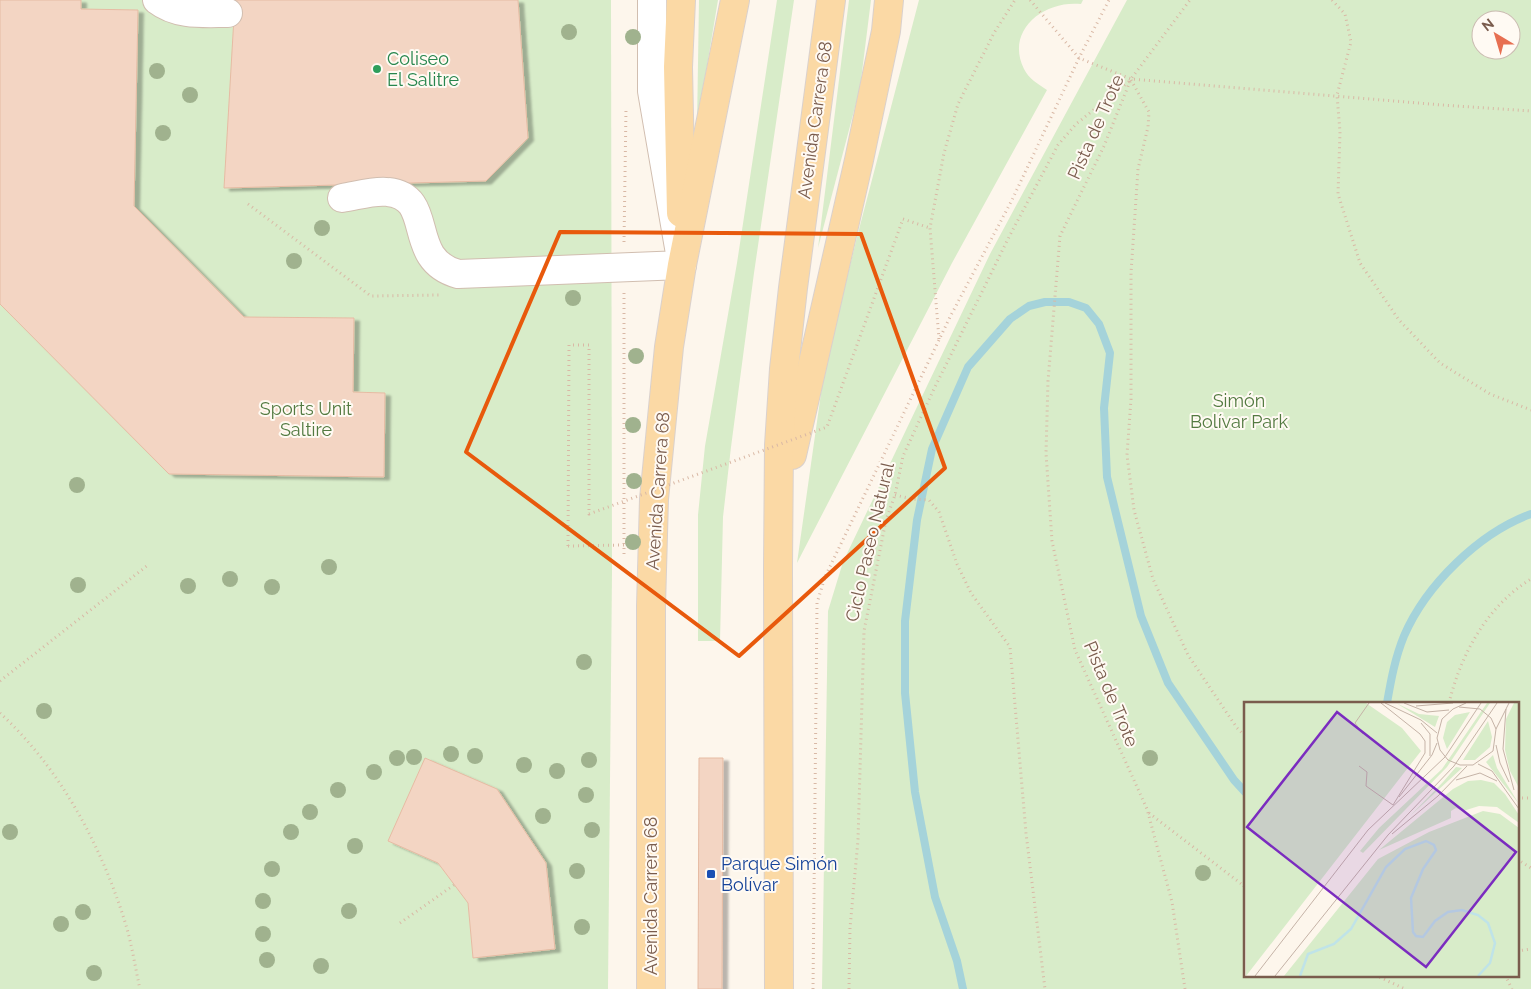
<svg xmlns="http://www.w3.org/2000/svg" width="1531" height="989" font-family="Raleway,sans-serif">
  <style>
    .green { fill: #d8ecc9; fill-rule: evenodd }
    .lines { fill: none; stroke-linecap: round; stroke-linejoin: round }
    .stream { stroke: #a5d3da; stroke-width: 8 }
    .building { fill: #f3d5c3; stroke: #e6bba3; filter: url(#shadow) }
    .minor-casing { stroke: #d1beb0; stroke-width: 30 }
    .major-casing { stroke: #dad1cd; stroke-width: 30 }
    .path { stroke: #d9b8a5; stroke-width: 3; stroke-dasharray: 1 4; stroke-linecap: butt }
    .minor { stroke: #fff; stroke-width: 28 }
    .major { stroke: #fbd9a5; stroke-width: 28 }
    .path-bridge { stroke: #d9b8a5; stroke-width: 3; stroke-dasharray: 1 4; stroke-linecap: butt }
    .tree { fill: #a0b28e }
    .marked { fill: none; stroke: #e8590c; stroke-width: 4; stroke-linejoin: round }
    .leisure-dot { fill: #2e9e5b; stroke: #fffaf3; stroke-width: 2 }
    .transit-dot { fill: #1a4fb4; stroke: #fffaf3; stroke-width: 2 }
    .labels { text-anchor: middle; stroke-width: 4; stroke-linejoin: round; paint-order: stroke }
    .leisure-label { font-size: 18px; fill: #27864d; stroke: #fffaf3; text-anchor: start }
    .street-label { font-size: 18px; fill: #7a5c4d; stroke: #fffaf3 }
    .park-label { font-size: 18px; fill: #537a41; stroke: #fffaf3 }
    .transit-label { font-size: 18px; fill: #164399; stroke: #fffaf3; text-anchor: start }
    .inset-river { fill: none; stroke: #bfe3e8; stroke-width: 2.5 }
    .inset-road { fill: none; stroke: #c5b3a7; stroke-width: 1 }
    .view { fill: #7b2cbf; fill-opacity: 0.15; stroke: #7b2cbf; stroke-width: 2.5 }
    .inset-edge { fill: none; stroke: #7a5c4d; stroke-width: 2.5 }
  </style>
  <defs>
    <filter id="shadow"><feDropShadow dx="5.5" dy="3" stdDeviation="1" flood-color="#0004"/></filter>
  </defs>
  <rect width="100%" height="100%" fill="#fdf6ec"/>
  <g class="green">
    <polygon points="0,0 611,0 612,572 608,989 0,989"/>
    <polygon points="699,0 718,0 697,126"/>
    <polygon points="777,0 794,0 754,273 731,447 723,517 720,641 698,641 698,515 705,446 737,263"/>
    <polygon points="849,0 871,0 860,88 818,248"/>
    <path d="M919 0H1083L1081 4C1043 0 1005 31 1024 69 1029 79 1038 84 1047 90L952 263 797 563 824 372 857 237Z"/>
    <path d="M1127 0H1531V989H822L828 611 843 562 990 254ZM1481 20H1511V50H1481ZM1245 703H1517V975H1245Z"/>
  </g>
  <g class="lines">
    <g class="stream">
      <path d="M1387 703C1391 680 1395 658 1404 636 1426 585 1479 533 1531 514"/>
      <polyline points="963,989 957,961 935,897 915,792 905,693 905,621 917,520 932,449 968,367 1010,319 1029,306 1045,302 1069,302 1086,308 1099,324 1110,353 1104,408 1107,477 1141,616 1168,683 1234,780 1245,792"/>
    </g>
  </g>
  <g class="building">
    <polygon points="0,0 81,0 81,9 138,10 134,206 244,317 354,318 353,392 385,393 384,477 169,474 0,304"/>
    <polygon points="235,0 518,0 528,138 486,181 224,188"/>
    <polygon points="425,758 497,789 546,863 555,949 473,958 468,903 438,863 388,841"/>
    <polygon points="699,758 723,758 722,989 698,989"/>
  </g>
  <g class="lines">
    <defs>
      <g id="minor">
        <path d="M157 0C178 16 204 13 228 13"/>
        <path d="M342 198C356 196 374 190 388 192 437 197 404 259 458 274L682 265 652 91V0"/>
      </g>
      <g id="major">
        <polyline points="681,0 678,67 681,213"/>
        <polyline points="792,455 859,160 886,31 889,0"/>
        <polyline points="651,989 651,606 654,499 669,347 682,265 735,0"/>
        <polyline points="779,989 778,567 779,445 784,369 793,288 831,0"/>
      </g>
    </defs>
    <use href="#minor" class="minor-casing"/>
    <use href="#major" class="major-casing"/>
    <g class="path">
      <polyline points="1030,0 1079,58 1131,79 1442,105 1531,111"/>
      <polyline points="1332,0 1345,14 1351,42 1337,95 1340,132 1338,194 1360,263 1399,320 1440,363 1490,394 1531,410"/>
      <polyline points="1131,80 1149,112 1148,127 1138,169 1131,273 1131,399 1127,455 1134,510 1153,579 1188,655 1237,728 1245,736"/>
      <polyline points="248,204 371,296 439,295"/>
      <polyline points="903,219 930,228"/>
      <polyline points="624,242 626,108"/>
      <polyline points="939,339 930,228 944,153 958,104 994,33 1015,0"/>
      <polyline points="895,495 912,499 929,500 939,512 957,564 971,593 1010,647 1026,833 1045,989"/>
      <polyline points="568,546 624,545"/>
      <polyline points="624,554 624,293"/>
      <polyline points="0,681 148,565"/>
      <path d="M1449 703C1461 654 1487 606 1531 579"/>
      <path d="M0 713C60 768 101 845 125 922 132 944 135 967 140 989"/>
      <polyline points="1517,798 1531,798"/>
      <polyline points="1149,813 1244,886"/>
      <polyline points="1517,859 1531,868"/>
      <polyline points="1244,887 1245,875"/>
      <polyline points="400,923 454,885"/>
      <polyline points="1517,951 1531,949"/>
      <polyline points="1375,975 1405,989"/>
      <polyline points="1505,975 1512,989"/>
      <polyline points="813,989 817,603 825,577 950,317 1012,200 1079,58 1109,0"/>
      <polyline points="849,989 850,928 858,840 864,631 886,520 895,495 903,456 933,391 1010,235 1058,145 1076,124 1131,80"/>
      <polyline points="1185,989 1172,902 1147,809 1075,650 1052,541 1046,453 1048,381 1060,236 1104,146 1131,79 1190,0"/>
    </g>
    <use href="#minor" class="minor"/>
    <use href="#major" class="major"/>
    <polyline class="path-bridge" points="568,546 569,345 589,345 589,514 827,427 903,219"/>
  </g>
  <g class="tree">
    <circle cx="569" cy="32" r="8"/>
    <circle cx="633" cy="37" r="8"/>
    <circle cx="157" cy="71" r="8"/>
    <circle cx="190" cy="95" r="8"/>
    <circle cx="163" cy="133" r="8"/>
    <circle cx="322" cy="228" r="8"/>
    <circle cx="294" cy="261" r="8"/>
    <circle cx="573" cy="298" r="8"/>
    <circle cx="636" cy="356" r="8"/>
    <circle cx="633" cy="425" r="8"/>
    <circle cx="634" cy="481" r="8"/>
    <circle cx="77" cy="485" r="8"/>
    <circle cx="633" cy="542" r="8"/>
    <circle cx="329" cy="567" r="8"/>
    <circle cx="230" cy="579" r="8"/>
    <circle cx="78" cy="585" r="8"/>
    <circle cx="188" cy="586" r="8"/>
    <circle cx="272" cy="587" r="8"/>
    <circle cx="584" cy="662" r="8"/>
    <circle cx="44" cy="711" r="8"/>
    <circle cx="451" cy="754" r="8"/>
    <circle cx="475" cy="756" r="8"/>
    <circle cx="414" cy="757" r="8"/>
    <circle cx="397" cy="758" r="8"/>
    <circle cx="1150" cy="758" r="8"/>
    <circle cx="589" cy="760" r="8"/>
    <circle cx="524" cy="765" r="8"/>
    <circle cx="557" cy="771" r="8"/>
    <circle cx="374" cy="772" r="8"/>
    <circle cx="338" cy="790" r="8"/>
    <circle cx="586" cy="795" r="8"/>
    <circle cx="310" cy="812" r="8"/>
    <circle cx="543" cy="816" r="8"/>
    <circle cx="592" cy="830" r="8"/>
    <circle cx="10" cy="832" r="8"/>
    <circle cx="291" cy="832" r="8"/>
    <circle cx="355" cy="846" r="8"/>
    <circle cx="272" cy="869" r="8"/>
    <circle cx="577" cy="871" r="8"/>
    <circle cx="1203" cy="873" r="8"/>
    <circle cx="263" cy="901" r="8"/>
    <circle cx="349" cy="911" r="8"/>
    <circle cx="83" cy="912" r="8"/>
    <circle cx="61" cy="924" r="8"/>
    <circle cx="582" cy="927" r="8"/>
    <circle cx="263" cy="934" r="8"/>
    <circle cx="267" cy="960" r="8"/>
    <circle cx="321" cy="966" r="8"/>
    <circle cx="94" cy="973" r="8"/>
  </g>
  <path class="marked" d="M560 232 861 234 945 468 739 656 466 452Z"/>
  <circle class="leisure-dot" cx="377" cy="69" r="5"/>
  <rect class="transit-dot" x="706" y="869" width="10" height="10" rx="2.5"/>
  <g class="labels">
    <g class="leisure-label">
      <text x="387" y="65">Coliseo<tspan x="387" dy="21">El Salitre</tspan></text>
    </g>
    <g class="street-label">
      <text transform="translate(815 120) rotate(-82)" y="6">Avenida Carrera 68</text>
      <text transform="translate(1096 127) rotate(-66)" y="6">Pista de Trote</text>
      <text transform="translate(658 491) rotate(-86)" y="6">Avenida Carrera 68</text>
      <text transform="translate(870 542) rotate(-77)" y="6">Ciclo Paseo Natural</text>
      <text transform="translate(1111 694) rotate(67)" y="6">Pista de Trote</text>
      <text transform="translate(651 896) rotate(-90)" y="6">Avenida Carrera 68</text>
    </g>
    <g class="park-label">
      <text x="1239" y="407">Simón<tspan x="1239" dy="21">Bolívar Park</tspan></text>
      <text x="306" y="415">Sports Unit<tspan x="306" dy="21">Saltire</tspan></text>
    </g>
    <g class="transit-label">
      <text x="721" y="870">Parque Simón<tspan x="721" dy="21">Bolívar</tspan></text>
    </g>
  </g>
  <g transform="translate(1244 702)">
    <rect width="275" height="275" fill="#fdf6ec"/>
    <path d="M0 1H122L158 26 177 49 2 274ZM152 1 175 12 195 14 191 25ZM243 1H246L203 65 119 151 116 149 135 126 198 67ZM270 1H275V86L266 69 261 48 262 17ZM226 10 203 47 199 36 203 20 211 13ZM244 19 248 35 246 45 231 58H219ZM249 53 253 66 275 102 242 60ZM212 65 218 66 166 114 199 80ZM237 78 250 81 261 92 275 113V121L253 105 235 104 219 109 212 106 207 109V116L135 148 209 87 224 79ZM239 109 256 112 275 126V274H40L134 157 185 130Z" fill="#d8ecc9"/>
    <path class="inset-river" d="M56 274 64 252 90 242 107 227 142 165 161 147 182 139 190 143 192 148 179 167 167 196 169 230 172 234 179 235 191 219 204 210 218 208 234 213 244 221 251 241 246 261 234 274"/>
    <path class="inset-road" d="M141 1 177 18 193 31M160 1 183 10 205 8M172 4 209 1M215 5 236 7 247 16 252 27 249 49 229 63H216L204 58 196 48 193 36 198 17 209 7 222 1M262 7 259 47 270 88M177 21 186 32V54M252 27 265 1M119 32 111 21 125 1M252 43 256 61 265 80M234 62 248 69 275 107M115 64 123 70 122 84 149 103 181 51V39L176 32 137 1M212 78 236 71 253 79M155 95 188 53 193 41M148 132 194 94 223 64M11 274 124 128 201 55 237 1M31 274 144 133 210 64 253 1"/>
    <path class="view" d="M93 10 272 150 182 265 3 125Z"/>
    <rect width="275" height="275" class="inset-edge"/>
  </g>
  <g transform="translate(1496 35) rotate(322)"><circle r="24" fill="#fffaf3" stroke="#cabbb1"/>
  <path d="M0-4L9 19L0 12L-9 19Z" fill="#e76f51"/>
  <text y="-8" font-size="14" font-weight="bold" text-anchor="middle" fill="#7a5c4d">N</text>
  </g>
</svg>
